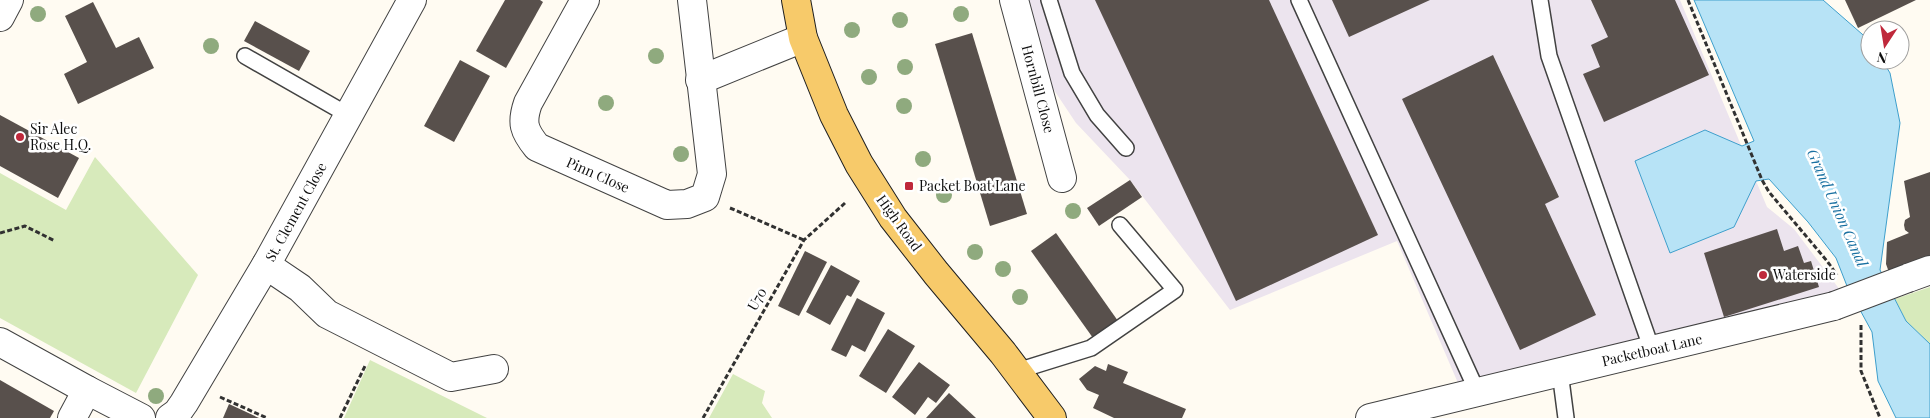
<svg xmlns="http://www.w3.org/2000/svg" width="1930" height="418" font-family="'Playfair Display',serif">
  <style>
    .industrial { fill: #ece4ee }
    .green { fill: #d7eabb }
    .water { fill: #b7e3f6; stroke: #3e9fcc }
    .building { fill: #58504c }
    .lines { fill: none; stroke-linecap: round; stroke-linejoin: round }
    .lane-casing { stroke: #424242; stroke-width: 18 }
    .street-casing { stroke: #424242; stroke-width: 30 }
    .primary-casing { stroke: #202020; stroke-width: 30 }
    .path { stroke: #313131; stroke-width: 3; stroke-dasharray: 5 2.5; stroke-linecap: butt }
    .lane { stroke: #fff; stroke-width: 15 }
    .street { stroke: #fff; stroke-width: 28 }
    .primary { stroke: #f7ca6a; stroke-width: 28 }
    .street-bridge-casing { stroke: #424242; stroke-width: 30; stroke-linecap: butt }
    .street-bridge { stroke: #fff; stroke-width: 28 }
    .tree { fill: #8faa7e }
    .poi-dot { fill: #bf283b; stroke: #fff; stroke-width: 2 }
    .labels { text-anchor: middle; stroke-width: 5; stroke-linejoin: round; paint-order: stroke }
    .street-label { font-size: 14px; fill: #0f0f0f; stroke: #fff }
    .poi-label { font-size: 14px; fill: #0f0f0f; stroke: #fff; text-anchor: start }
    .water-label { font-size: 15px; font-style: italic; fill: #1970a1; stroke: #fff }
  </style>
  <rect width="100%" height="100%" fill="#fffbf2"/>
  <polygon class="industrial" points="1027,0 1680,0 1767,207 1794,229 1840,290 1840,293 1461,390 1397,241 1230,310 1130,180 1076,123 1050,84"/>
  <g class="green">
    <polygon points="95,157 198,275 136,393 0,318 0,173 66,210"/>
    <polygon points="1930,287 1930,344 1906,321 1895,299"/>
    <polygon points="370,360 487,418 344,418"/>
    <polygon points="733,374 765,391 762,403 772,418 709,418"/>
  </g>
  <polygon class="water" points="1694,0 1823,0 1870,41 1870,60 1882,60 1890,73 1900,123 1880,270 1906,321 1930,344 1930,418 1896,418 1878,381 1872,332 1847,286 1836,258 1808,222 1769,179 1756,181 1734,227 1670,253 1635,161 1705,130 1742,146 1754,141"/>
  <g class="building">
    <polygon points="505,0 540,0 543,2 506,68 476,51"/>
    <polygon points="1095,0 1269,0 1378,235 1236,301"/>
    <polygon points="1332,0 1430,0 1349,37"/>
    <polygon points="1591,0 1675,0 1709,75 1604,122 1583,74 1600,67 1591,45 1608,37"/>
    <polygon points="1845,0 1916,0 1858,28"/>
    <polygon points="93,2 116,48 139,37 154,68 78,104 64,74 87,62 65,16"/>
    <polygon points="255,21 310,51 299,71 244,41"/>
    <polygon points="972,33 1027,214 990,226 935,44"/>
    <polygon points="1493,55 1559,197 1545,204 1596,315 1520,350 1402,99"/>
    <polygon points="460,60 490,76 454,142 424,126"/>
    <polygon points="0,115 79,158 58,198 0,166"/>
    <polygon points="1930,172 1930,255 1891,278 1886,264 1887,242 1909,233 1905,230 1904,225 1905,220 1910,217 1904,181"/>
    <polygon points="1130,180 1142,197 1099,226 1087,208"/>
    <polygon points="1777,229 1784,251 1798,246 1804,263 1811,261 1819,287 1724,317 1704,253"/>
    <polygon points="1056,233 1118,321 1093,338 1031,251"/>
    <polygon points="805,251 827,262 799,316 778,306"/>
    <polygon points="831,265 860,281 851,297 847,295 830,325 806,312"/>
    <polygon points="857,298 885,313 865,352 852,345 846,357 831,350"/>
    <polygon points="888,329 915,346 886,393 859,376"/>
    <polygon points="919,362 950,385 936,403 928,397 915,415 892,397"/>
    <polygon points="1108,364 1128,372 1123,383 1186,409 1182,418 1114,418 1093,408 1099,395 1087,390 1079,379 1095,366 1106,371"/>
    <polygon points="0,380 54,411 50,418 0,418"/>
    <polygon points="949,393 976,418 926,418"/>
    <polygon points="229,404 259,418 223,418"/>
  </g>
  <g class="lines">
    <defs>
      <g id="lane">
        <polyline points="1049,0 1072,73 1097,115 1126,148"/>
        <polyline points="1299,0 1477,391"/>
        <polyline points="1540,0 1549,56 1652,350"/>
        <polyline points="245,56 350,116"/>
        <polyline points="1017,371 1091,348 1175,290 1120,225"/>
        <polyline points="1560,372 1566,418"/>
      </g>
      <g id="street">
        <path d="M585 0 528 103C521 123 524 131 537 147L667 205 687 204 705 197 712 174 692 0"/>
        <polyline points="1014,0 1062,178"/>
        <polyline points="0,17 9,0"/>
        <polyline points="700,80 803,38"/>
        <polyline points="266,265 300,288 327,314 451,377 494,369"/>
        <polyline points="1908,278 1930,270"/>
        <polyline points="0,342 87,390 141,418"/>
        <polyline points="72,418 87,390"/>
        <polyline points="170,418 177,413 184,403 266,265 412,0"/>
        <polyline points="1370,418 1834,306"/>
      </g>
      <polyline id="primary" points="796,0 803,38 834,115 859,164 893,218 936,273 1003,353 1052,418"/>
    </defs>
    <use href="#lane" class="lane-casing"/>
    <use href="#street" class="street-casing"/>
    <use href="#primary" class="primary-casing"/>
    <g class="path">
      <polyline points="1688,0 1762,180 1769,192 1827,261 1837,275"/>
      <polyline points="730,208 804,240"/>
      <polyline points="0,233 25,226 55,241"/>
      <polyline points="1861,325 1861,371 1880,418"/>
      <polyline points="220,397 267,418"/>
      <polyline points="340,418 366,364"/>
      <polyline points="703,418 804,240 845,203"/>
    </g>
    <use href="#lane" class="lane"/>
    <use href="#street" class="street"/>
    <use href="#primary" class="primary"/>
    <defs>
      <polyline id="street-bridge" points="1834,306 1908,278"/>
    </defs>
    <use href="#street-bridge" class="street-bridge-casing"/>
    <use href="#street-bridge" class="street-bridge"/>
  </g>
  <g class="tree">
    <circle cx="38" cy="14" r="8"/>
    <circle cx="961" cy="14" r="8"/>
    <circle cx="900" cy="20" r="8"/>
    <circle cx="852" cy="30" r="8"/>
    <circle cx="211" cy="46" r="8"/>
    <circle cx="656" cy="56" r="8"/>
    <circle cx="905" cy="67" r="8"/>
    <circle cx="869" cy="77" r="8"/>
    <circle cx="606" cy="103" r="8"/>
    <circle cx="904" cy="106" r="8"/>
    <circle cx="681" cy="154" r="8"/>
    <circle cx="923" cy="159" r="8"/>
    <circle cx="944" cy="195" r="8"/>
    <circle cx="1073" cy="211" r="8"/>
    <circle cx="975" cy="252" r="8"/>
    <circle cx="1003" cy="269" r="8"/>
    <circle cx="1020" cy="297" r="8"/>
    <circle cx="156" cy="396" r="8"/>
  </g>
  <g class="poi-dot">
    <circle cx="20" cy="137" r="5"/>
    <rect x="904" y="181" width="10" height="10" rx="2.5"/>
    <circle cx="1763" cy="275" r="5"/>
  </g>
  <g class="labels">
    <g class="street-label">
      <text transform="translate(1038 89) rotate(75)" y="5">Hornbill Close</text>
      <text transform="translate(598 175) rotate(24)" y="5">Pinn Close</text>
      <text transform="translate(296 212) rotate(-61)" y="5">St. Clement Close</text>
      <text transform="translate(899 223) rotate(54)" y="5">High Road</text>
      <text transform="translate(757 299) rotate(-60)" y="5">U70</text>
      <text transform="translate(1652 350) rotate(-13)" y="5">Packetboat Lane</text>
    </g>
    <g class="poi-label">
      <text x="30" y="134">Sir Alec<tspan x="30" dy="16">Rose H.Q.</tspan></text>
      <text x="919" y="191">Packet Boat Lane</text>
      <text x="1773" y="280">Waterside</text>
    </g>
    <g class="water-label">
      <text transform="translate(1837 208) rotate(66)" y="5">Grand Union Canal</text>
    </g>
  </g>
  <g transform="translate(1885 45) rotate(192)"><circle r="24" fill="#ffffff" stroke="#9f9f9f"/>
  <path d="M0-4L9 19L0 12L-9 19Z" fill="#bf283b"/>
  <text y="-8" font-size="14" font-weight="bold" text-anchor="middle" fill="#0f0f0f">N</text>
  </g>
</svg>
